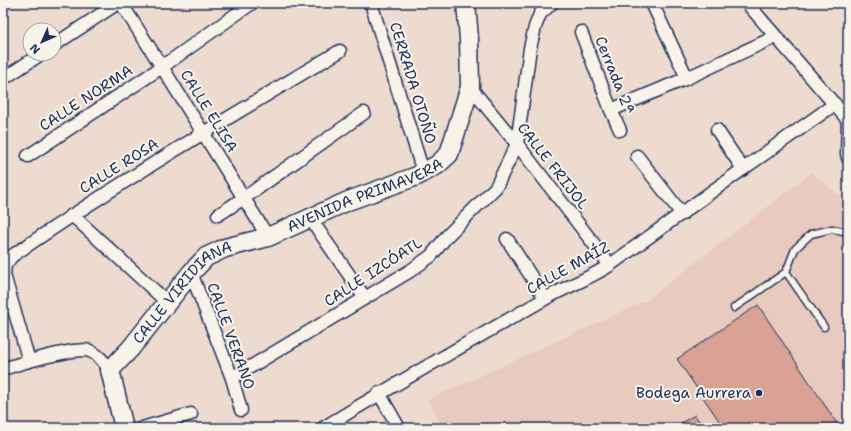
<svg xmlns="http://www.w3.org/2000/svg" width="851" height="431" font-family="'Shantell Sans',sans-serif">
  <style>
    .built { fill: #e8cabe }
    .building { fill: #daa295; stroke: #1b2f5e }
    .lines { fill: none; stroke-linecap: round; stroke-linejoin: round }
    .lane-casing { stroke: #1b2f5e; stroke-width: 9 }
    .street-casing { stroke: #1b2f5e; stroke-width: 15 }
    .secondary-casing { stroke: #1b2f5e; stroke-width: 21 }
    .lane { stroke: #f7f3e8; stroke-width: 6 }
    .street { stroke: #f7f3e8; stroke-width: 12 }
    .secondary { stroke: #f7f3e8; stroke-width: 18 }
    .poi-dot { fill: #1b2f5e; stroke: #f7f3e8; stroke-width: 1.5 }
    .labels { text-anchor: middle; stroke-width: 4; stroke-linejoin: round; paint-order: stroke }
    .street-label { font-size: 15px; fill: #1b2f5e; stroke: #f7f3e8 }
    .poi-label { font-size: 15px; fill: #1b2f5e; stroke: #f7f3e8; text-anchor: end }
  </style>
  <rect width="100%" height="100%" fill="#eedbcf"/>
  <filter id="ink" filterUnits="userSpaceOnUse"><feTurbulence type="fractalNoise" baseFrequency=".025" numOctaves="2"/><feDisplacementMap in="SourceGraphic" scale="8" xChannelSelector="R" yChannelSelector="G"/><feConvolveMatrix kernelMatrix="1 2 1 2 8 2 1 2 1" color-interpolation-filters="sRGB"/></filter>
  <g filter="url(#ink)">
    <polygon class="built" points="811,173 848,202 848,428 443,428 428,400 647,300"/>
    <g class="building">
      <polygon points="758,305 840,428 724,428 677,359"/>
      <polygon points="695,415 703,428 672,428"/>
    </g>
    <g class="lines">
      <defs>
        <g id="lane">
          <polyline points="734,308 786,272"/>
          <polyline points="824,327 786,272 795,249 811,234 832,229 848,232"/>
        </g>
        <g id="street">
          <polyline points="121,3 162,67 268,237"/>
          <polyline points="371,3 423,172"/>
          <polyline points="652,3 687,78"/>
          <polyline points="747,3 848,120 847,154 848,158"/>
          <polyline points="581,32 611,110 620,130"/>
          <polyline points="54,45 118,3"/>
          <polyline points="3,79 41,54"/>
          <polyline points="470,87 517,144 610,265"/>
          <polyline points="611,110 687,78 775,37"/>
          <polyline points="717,130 743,169"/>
          <polyline points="28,156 162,67 252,3"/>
          <polyline points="637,156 682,214"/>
          <polyline points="72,215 168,303"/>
          <polyline points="218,215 244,198 364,113"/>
          <polyline points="310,218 365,298"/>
          <polyline points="507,239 545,298"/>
          <polyline points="191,273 232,378 241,410"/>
          <path d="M29 361 4 275 5 265 12 256C118 183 229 117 340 51"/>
          <path d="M3 369C18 364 78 346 90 351 99 355 104 362 110 370"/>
          <polyline points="232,378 410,271 431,256 447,236 496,187 517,144 530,48 535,27 540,14 552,3"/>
          <polyline points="379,393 399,428"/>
          <polyline points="142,428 191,414"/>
          <path d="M323 428C395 384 469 342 543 300 565 287 589 279 610 265L743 169 835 104"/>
        </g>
        <g id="secondary">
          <path id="s1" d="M124 428 110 370 130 349 191 273 206 257 225 248 268 237 348 201 417 176 437 165 449 154 470 87 469 39 466 3"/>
        </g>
      </defs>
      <use href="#lane" class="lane-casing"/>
      <use href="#street" class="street-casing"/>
      <use href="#secondary" class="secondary-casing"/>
      <use href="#lane" class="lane"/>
      <use href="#street" class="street"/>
      <use href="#secondary" class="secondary"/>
    </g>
  </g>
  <circle class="poi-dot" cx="759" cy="393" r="4"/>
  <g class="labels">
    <g class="street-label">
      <text transform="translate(615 75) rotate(68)" y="5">Cerrada 2ª</text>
      <text transform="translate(413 83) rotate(73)" y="5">CERRADA OTOÑO</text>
      <text transform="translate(86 98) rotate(-33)" y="5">CALLE NORMA</text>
      <text transform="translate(209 111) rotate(58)" y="5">CALLE ELISA</text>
      <text transform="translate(119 166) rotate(-32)" y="5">CALLE ROSA</text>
      <text transform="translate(553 166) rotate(52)" y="5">CALLE FRIJOL</text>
      <text dy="5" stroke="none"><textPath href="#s1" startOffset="379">AVENIDA PRIMAVERA</textPath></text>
      <text transform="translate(568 268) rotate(-29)" y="5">CALLE MAÍZ</text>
      <text transform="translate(373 272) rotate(-33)" y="5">CALLE IZCÓATL</text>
      <text dy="5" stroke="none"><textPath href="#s1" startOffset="167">CALLE VIRIDIANA</textPath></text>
      <text transform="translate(231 336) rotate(70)" y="5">CALLE VERANO</text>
    </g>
    <g class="poi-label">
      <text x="751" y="398">Bodega Aurrera</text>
    </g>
  </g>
  <rect width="851" height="431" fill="none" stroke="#f7f3e8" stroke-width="16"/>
  <rect x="8" y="8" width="835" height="415" fill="none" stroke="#1b2f5e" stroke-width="1.5" filter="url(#ink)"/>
  <g transform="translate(42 42) rotate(225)"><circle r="19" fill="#f7f3e8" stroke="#9fa5b1"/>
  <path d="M0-3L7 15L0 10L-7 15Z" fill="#1b2f5e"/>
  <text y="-6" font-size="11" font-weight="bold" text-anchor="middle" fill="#1b2f5e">N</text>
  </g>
</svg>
